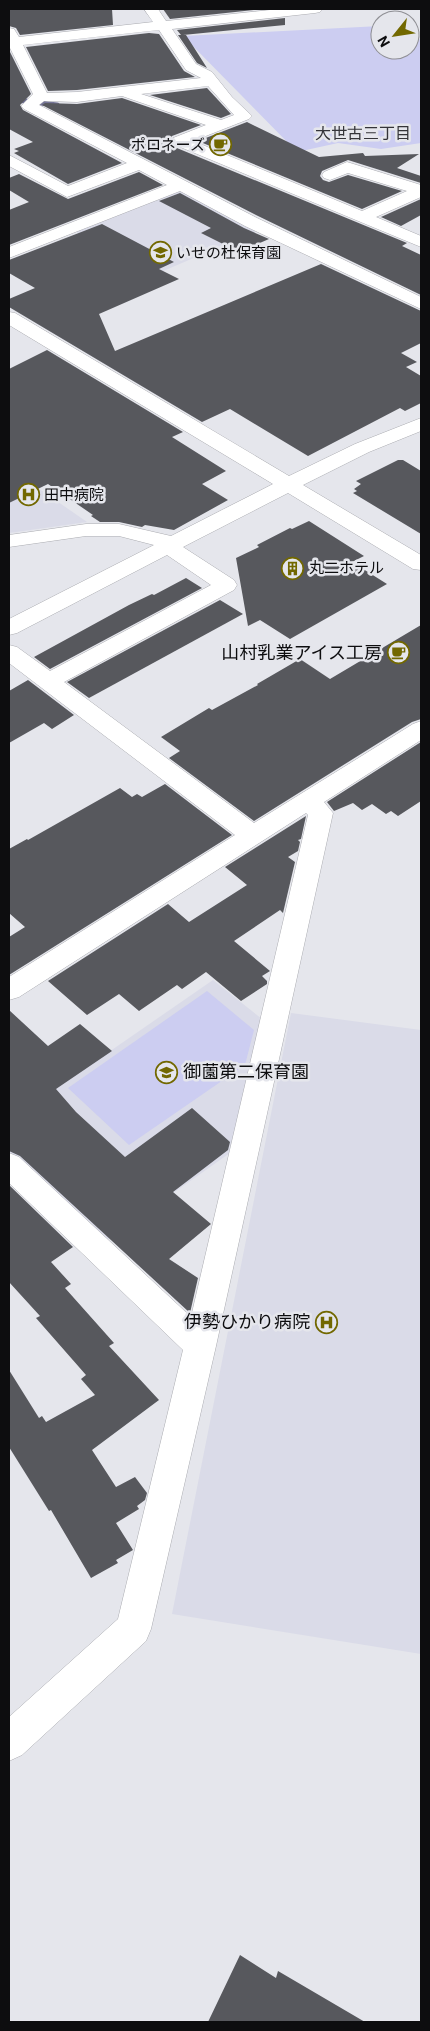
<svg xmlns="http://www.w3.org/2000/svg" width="430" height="2031" font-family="Roboto,'Noto Sans JP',sans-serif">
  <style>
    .built { fill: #dadbe8 }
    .green { fill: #cccdf1 }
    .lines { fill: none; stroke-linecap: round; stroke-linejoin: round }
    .stream { stroke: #757598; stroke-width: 5 }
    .building { fill: #57585d }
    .minor-casing { stroke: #abacb1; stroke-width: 1 }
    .minor { fill: #fff; fill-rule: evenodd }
    .labels { text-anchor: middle; stroke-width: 5; stroke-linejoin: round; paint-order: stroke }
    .far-poi-label { font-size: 15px; fill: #0d0d0f; stroke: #e5e6ec; text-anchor: start }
    .far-neighbourhood-label { font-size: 16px; fill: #343439; stroke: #e5e6ec }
    .poi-label { font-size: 18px; fill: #0d0d0f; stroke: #e5e6ec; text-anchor: end }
  </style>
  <rect width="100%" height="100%" fill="#e5e6ec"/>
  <g class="built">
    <polygon points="181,189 261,229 154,275 75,231"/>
    <polygon points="9,468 87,522 9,533"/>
    <polygon points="213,980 267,1023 237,1148 101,1244 9,1154 9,1121"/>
    <polygon points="291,1013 421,1030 421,1654 172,1614"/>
  </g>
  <g class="green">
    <polygon points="380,26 380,50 410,50 410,41 421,39 421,143 381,149 338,143 297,152 183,36"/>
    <polygon points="207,991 254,1030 245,1065 129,1145 68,1088"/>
  </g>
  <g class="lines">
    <polyline class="stream" points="9,99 57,105"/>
  </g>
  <g class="building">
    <polygon points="9,9 112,9 113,25 20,35 16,28 9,26"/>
    <polygon points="163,9 264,9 170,19"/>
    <polygon points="285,18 285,25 183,35 186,35 207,68 197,63 178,35 181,35 177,30"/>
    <polygon points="149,33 159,34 184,71 195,77 77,90 48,91 26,47"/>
    <polygon points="9,50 31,94 20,105 23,110 122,163 68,184 14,153 19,151 14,149 33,142 9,129"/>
    <polygon points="207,88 231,114 221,118 150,95"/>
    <polygon points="122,98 201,125 172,136 169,140 172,146 407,243 402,246 421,255 421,295 258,216 42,105 45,103 77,104"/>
    <polygon points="247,122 319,157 363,153 365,156 419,154 397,168 421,176 421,183 348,160 322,171 320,176 323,180 329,182 348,175 402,191 362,209 198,141"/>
    <polygon points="139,172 163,185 9,245 9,210 29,202 9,190 9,178 19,174 68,199"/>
    <polygon points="180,193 244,228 269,239 239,252 201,233 211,228 159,201"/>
    <polygon points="421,199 421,215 401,226 381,217"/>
    <polygon points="102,224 174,262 159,269 179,279 99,314 115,351 321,264 421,311 421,343 401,353 417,362 406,367 421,376 421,403 405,411 400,408 308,456 230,409 202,422 9,307 9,299 35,288 9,273 9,260"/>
    <polygon points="47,350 183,432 172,437 226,471 202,484 228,500 174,530 145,525 142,527 119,522 100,522 91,516 93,515 48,484 9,503 9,369"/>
    <polygon points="398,460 403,460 421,471 421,534 353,493 357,491 354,489 361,484 356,481"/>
    <polygon points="309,521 364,556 352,562 387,584 290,639 260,620 248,626 236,558 259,547 257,545 290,528 292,529"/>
    <polygon points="186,578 202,588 50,669 34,657 129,605 152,594 154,595"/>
    <polygon points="220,600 243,614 89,698 67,682"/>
    <polygon points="421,625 421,719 412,722 254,821 169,758 180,751 161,737 209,708 212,710 258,685 257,684 300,659 330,679"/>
    <polygon points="28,680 74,715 52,729 44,723 9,743 9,691"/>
    <polygon points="421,742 421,801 398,816 391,811 386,814 372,804 362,810 353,803 334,811 327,802"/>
    <polygon points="165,784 232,835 9,975 9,937 25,927 9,913 9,849 27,839 28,840 120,788 132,797 137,794 142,797"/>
    <polygon points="306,816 301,839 298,840 300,842 298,851 288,857 295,862 283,913 280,910 234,941 270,971 262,976 267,981 267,984 241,1001 206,972 182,989 177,985 139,1011 119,994 87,1015 48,981 168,904 189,922 247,885 225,867"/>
    <polygon points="9,1010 48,1046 80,1024 112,1051 56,1089 76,1112 125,1157 192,1108 230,1142 228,1150 173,1192 211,1224 169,1259 198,1278 190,1313 20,1156 9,1151"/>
    <polygon points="9,1185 73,1247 51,1262 71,1284 65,1288 114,1343 109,1346 159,1400 92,1450 116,1487 135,1477 147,1493 145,1500 137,1506 139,1509 116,1523 133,1550 116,1560 118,1563 91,1578 51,1510 49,1511 9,1447 9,1370 39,1418 42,1416 46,1422 95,1395 81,1379 86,1375 36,1318 40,1316 9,1282"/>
    <polygon points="240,1955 276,1978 278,1971 365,2022 208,2022"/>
  </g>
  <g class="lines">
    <defs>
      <g id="minor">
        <path d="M144 9H158L166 21 279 9H322L320 12 315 13 172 29 196 64 212 72 232 97 252 116 249 119 193 141 362 211 407 191 348 173 330 180 324 178 322 175 324 172 347 162 421 185V197L376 217 421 236V247L173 144 171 141 173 138 206 125 122 96 77 102 44 101 39 105 257 218 421 297V309L245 226 180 191 9 258V247L167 185 139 170 67 197 9 166V155L68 186 127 163 24 109 21 106 33 94 9 46V28L14 29 19 37 153 22ZM159 30 186 70 201 78 77 92 47 93 23 45ZM208 86 234 115 221 120 141 94Z"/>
        <polygon points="9,312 15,313 289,476 355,444 421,418 421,431 369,452 303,485 421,555 421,570 413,569 288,493 183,547 234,580 237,585 234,590 64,682 254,823 413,724 421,721 421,740 324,802 333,813 216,1346 151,1629 146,1641 22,1755 9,1761 9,1717 118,1619 183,1350 9,1183 9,1153 19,1157 191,1317 308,815 306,813 19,997 9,1000 9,977 235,835 9,663 9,645 17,647 50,671 211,585 167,555 17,633 9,635 9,619 154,545 119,536 86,536 9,547 9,535 86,524 119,524 171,536 273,484 9,325"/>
      </g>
    </defs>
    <use href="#minor" class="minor-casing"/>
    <use href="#minor" class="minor"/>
  </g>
  <defs>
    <symbol id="cafe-ring" viewBox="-11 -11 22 22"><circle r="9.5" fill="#e5e6ec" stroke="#726800" stroke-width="1.5"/><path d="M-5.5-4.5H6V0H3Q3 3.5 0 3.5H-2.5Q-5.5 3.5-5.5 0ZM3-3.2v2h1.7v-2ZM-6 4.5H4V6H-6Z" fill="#726800"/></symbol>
    <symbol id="school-ring" viewBox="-11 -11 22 22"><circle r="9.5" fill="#e5e6ec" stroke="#726800" stroke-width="1.5"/><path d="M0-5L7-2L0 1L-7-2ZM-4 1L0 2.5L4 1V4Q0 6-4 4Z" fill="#726800"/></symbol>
    <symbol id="hospital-ring" viewBox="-11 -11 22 22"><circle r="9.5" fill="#e5e6ec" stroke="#726800" stroke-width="1.5"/><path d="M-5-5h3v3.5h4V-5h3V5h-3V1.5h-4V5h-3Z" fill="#726800"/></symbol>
    <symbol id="building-ring" viewBox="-11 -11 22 22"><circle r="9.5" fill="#e5e6ec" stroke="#726800" stroke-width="1.5"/><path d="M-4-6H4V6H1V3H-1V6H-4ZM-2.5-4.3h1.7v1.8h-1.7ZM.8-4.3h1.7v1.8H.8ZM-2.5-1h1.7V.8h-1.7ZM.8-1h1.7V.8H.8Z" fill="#726800"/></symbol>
  </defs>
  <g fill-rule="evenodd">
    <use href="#cafe-ring" x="208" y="132" width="25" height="25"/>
    <use href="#school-ring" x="148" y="240" width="25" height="25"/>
    <use href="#hospital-ring" x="16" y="482" width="25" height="25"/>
    <use href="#building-ring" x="280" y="556" width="25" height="25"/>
    <use href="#cafe-ring" x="386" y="640" width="25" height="25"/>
    <use href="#school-ring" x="154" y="1060" width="25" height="25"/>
    <use href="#hospital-ring" x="314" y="1310" width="25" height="25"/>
  </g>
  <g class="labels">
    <g class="far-poi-label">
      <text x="205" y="150" text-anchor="end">ポロネーズ</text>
      <text x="176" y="258">いせの杜保育園</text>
      <text x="44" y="500">田中病院</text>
      <text x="309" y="573">丸二ホテル</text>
    </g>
    <g class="far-neighbourhood-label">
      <text x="363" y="139">大世古三丁目</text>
    </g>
    <g class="poi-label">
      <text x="382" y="659">山村乳業アイス工房</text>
      <text x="183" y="1078" text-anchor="start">御薗第二保育園</text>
      <text x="310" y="1328">伊勢ひかり病院</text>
    </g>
  </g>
  <rect width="430" height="2031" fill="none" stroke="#0d0d0f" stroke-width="20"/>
  <g transform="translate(395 35) rotate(240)"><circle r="24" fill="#e5e6ec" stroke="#8f8f94"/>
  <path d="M0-4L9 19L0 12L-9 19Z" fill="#726800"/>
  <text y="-8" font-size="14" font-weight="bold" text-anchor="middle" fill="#0d0d0f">N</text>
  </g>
</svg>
